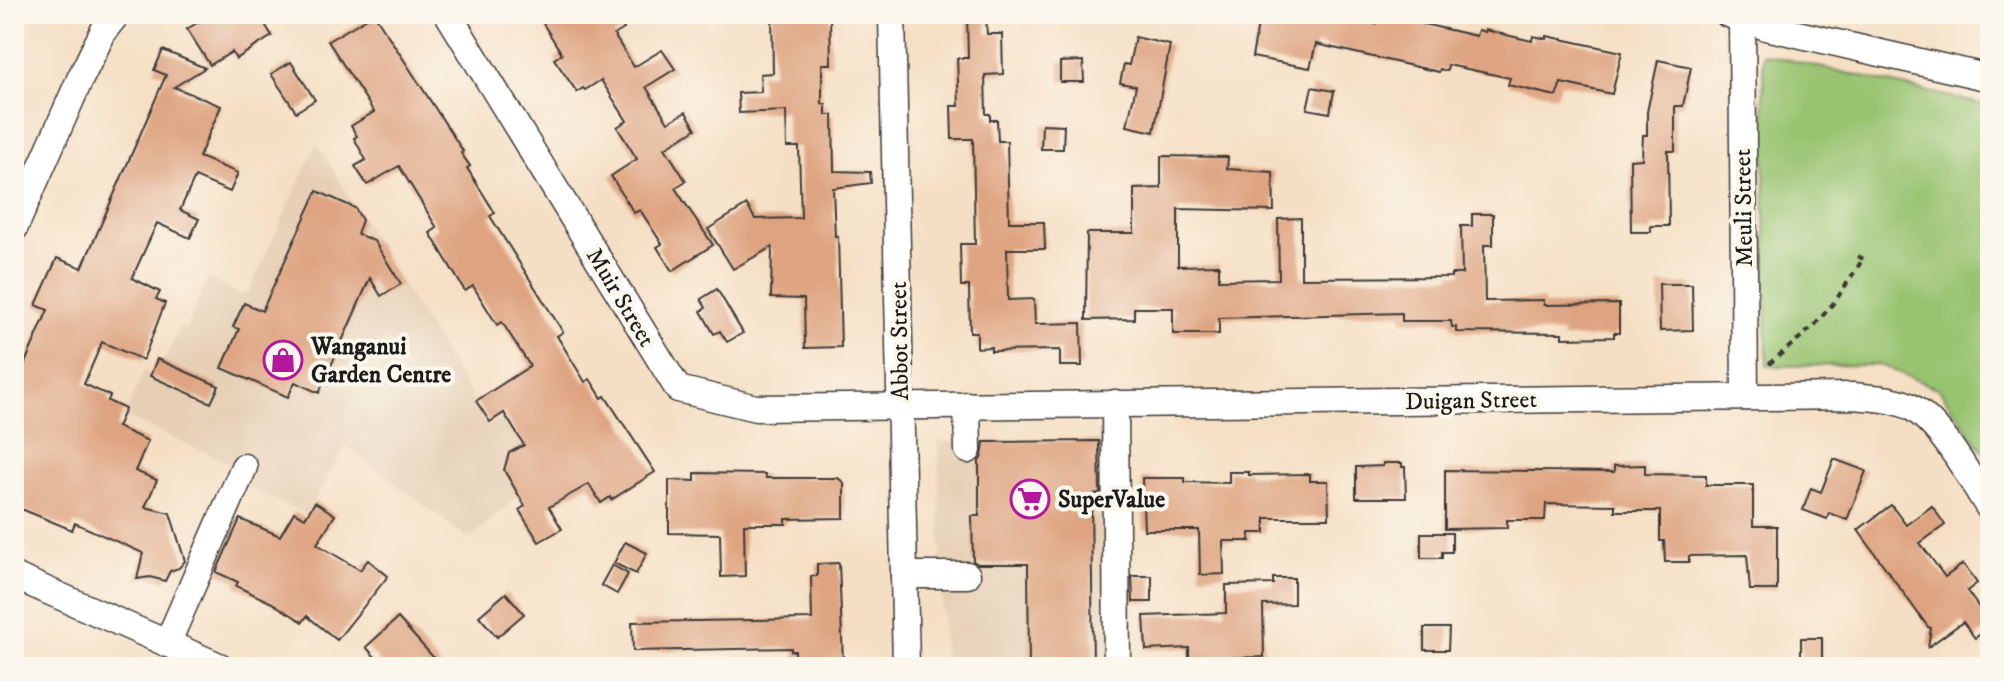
<svg xmlns="http://www.w3.org/2000/svg" width="2004" height="681" font-family="'IM FELL DW Pica',serif">
  <style>
    .built { fill: #e6cfb5 }
    .green { fill: #98c370; stroke: #5a7046; stroke-width: 2 }
    .building { fill: #dea481 }
    .lines { fill: none; stroke-linecap: round; stroke-linejoin: round }
    .minor-casing { stroke: #3d3935; stroke-width: 29 }
    .path { stroke: #3d3935; stroke-width: 4; stroke-dasharray: 6 6; stroke-linecap: butt }
    .minor { stroke: #fff; stroke-width: 26 }
    .labels { text-anchor: middle; stroke-width: 8; stroke-linejoin: round; paint-order: stroke }
    .street-label { font-size: 24px; fill: #1c1c1c; stroke: #fbf7ec }
    .poi-label { font-size: 24px; font-weight: bold; fill: #1c1c1c; stroke: #fbf7ec; text-anchor: start }
  </style>
  <rect width="100%" height="100%" fill="#fbf7ec"/>
  <filter id="ink" filterUnits="userSpaceOnUse"><feTurbulence type="fractalNoise" baseFrequency=".0125" numOctaves="2"/><feDisplacementMap in="SourceGraphic" scale="16" xChannelSelector="R" yChannelSelector="G"/><feConvolveMatrix kernelMatrix="1 2 1 2 8 2 1 2 1" color-interpolation-filters="sRGB"/></filter>
  <filter id="wash" filterUnits="userSpaceOnUse"><feTurbulence type="fractalNoise" baseFrequency=".006" numOctaves="4" result="noise"/><feDisplacementMap in="SourceGraphic" scale="32" xChannelSelector="R" yChannelSelector="G"/><feGaussianBlur stdDeviation="1.8" result="paint"/><feColorMatrix in="noise" values="0 0 0 0 0 0 0 0 0 0 0 0 0 0 0 0 0 1.4 0 .05"/><feComposite in="paint" operator="in"/></filter>
  <g filter="url(#wash)">
    <rect width="100%" height="100%" fill="#f5dfc4"/>
    <g class="built">
      <polygon points="317,143 401,284 489,425 510,413 528,442 527,488 469,539 346,446 306,514 245,486 235,466 125,417 144,370 151,373 157,359 164,361 180,326 186,329 208,278 241,295 249,291"/>
      <polygon points="1125,440 1127,667 944,667 938,442"/>
    </g>
    <polygon class="green" points="1763,54 1990,106 1990,461 1939,389 1880,365 1767,366"/>
    <g id="blocks">
      <g class="building">
        <polygon points="212,14 259,14 272,36 236,59 232,52 210,65 187,29"/>
        <polygon points="374,14 463,151 461,153 470,166 467,168 495,213 490,216 563,332 557,336 585,382 590,379 602,398 605,396 655,472 611,500 610,497 601,503 589,484 549,507 562,529 539,542 519,510 525,506 504,470 509,453 524,445 504,413 490,422 476,401 530,366 502,322 497,325 473,286 465,291 430,233 437,228 399,166 367,185 355,166 366,160 354,138 357,136 351,126 374,112 328,41"/>
        <polygon points="537,14 615,14 624,29 614,35 634,67 662,50 675,69 646,87 668,122 686,112 696,129 665,148 686,181 675,188 713,245 672,271 657,247 662,244 640,210 634,213 611,176 637,159 617,127 627,121 601,80 585,90 583,88 577,92 554,59 562,54"/>
        <polygon points="772,14 830,14 831,64 822,64 822,104 826,104 826,115 833,115 834,171 870,172 871,183 833,188 835,236 838,236 841,347 805,348 804,299 771,298 772,247 733,269 708,229 747,205 755,219 801,218 799,147 787,147 786,111 739,113 738,93 761,92 760,74 773,73"/>
        <polygon points="967,14 986,14 987,34 1002,34 1003,74 985,75 986,114 990,114 990,120 997,120 998,141 1007,141 1009,222 1044,222 1045,249 1007,249 1008,300 1034,299 1035,324 1081,323 1082,366 1060,366 1060,350 991,351 991,347 977,348 977,332 970,332 969,286 961,286 960,244 975,244 973,139 952,139 951,106 959,106 957,58 968,58"/>
        <polygon points="1260,14 1329,14 1376,24 1380,14 1476,36 1478,30 1485,32 1485,30 1532,41 1533,36 1547,39 1547,36 1622,52 1612,94 1561,83 1556,96 1508,85 1510,78 1448,65 1447,71 1440,69 1439,72 1316,44 1310,68 1252,57"/>
        <polygon points="1135,37 1170,45 1154,132 1127,126 1136,86 1120,83 1124,64 1129,65"/>
        <polygon points="163,50 205,68 174,87 221,106 199,157 238,173 230,192 195,177 180,210 199,219 190,238 157,223 132,278 160,292 156,299 165,303 143,360 102,342 84,384 110,396 108,401 125,409 117,427 148,441 135,471 157,480 145,507 170,513 185,561 179,568 170,571 165,581 150,577 137,579 143,553 75,523 72,530 14,506 14,388 48,310 36,305 57,258 82,268 166,75 154,70"/>
        <polygon points="1658,60 1691,67 1683,106 1675,106 1675,151 1668,151 1669,226 1651,226 1651,232 1631,232 1630,160 1642,159 1643,135 1647,135 1647,112"/>
        <polygon points="1083,61 1084,82 1060,82 1060,62"/>
        <polygon points="291,62 315,100 296,112 271,74"/>
        <polygon points="1312,87 1334,91 1330,113 1307,109"/>
        <polygon points="1042,124 1064,125 1063,149 1041,149"/>
        <polygon points="1161,156 1228,157 1227,169 1273,172 1274,211 1178,209 1178,266 1219,265 1219,280 1279,279 1278,219 1301,218 1301,278 1451,277 1451,274 1462,274 1461,226 1472,226 1472,214 1493,214 1493,245 1484,245 1485,301 1544,300 1544,305 1619,304 1619,333 1614,333 1614,337 1562,338 1562,333 1456,332 1456,327 1452,327 1451,321 1402,321 1402,313 1219,318 1219,334 1173,334 1173,308 1134,308 1134,319 1086,320 1087,233 1134,233 1134,189 1161,188"/>
        <polygon points="317,191 355,208 362,220 357,234 374,241 401,284 381,296 370,278 319,393 295,382 288,397 222,368 239,329 233,327 244,303 262,311"/>
        <polygon points="1659,284 1692,284 1693,330 1660,331"/>
        <polygon points="717,289 743,333 727,342 720,331 714,334 701,311 706,308 701,299"/>
        <polygon points="157,359 219,386 211,403 150,376"/>
        <polygon points="1099,441 1100,494 1091,495 1093,667 1029,667 1028,564 978,564 973,561 972,516 979,516 979,461 982,457 984,442"/>
        <polygon points="1834,459 1866,471 1847,520 1829,513 1827,519 1803,510 1811,488 1821,492"/>
        <polygon points="1383,463 1402,463 1402,467 1405,467 1406,498 1356,498 1356,467 1383,466"/>
        <polygon points="1645,465 1645,474 1706,475 1706,485 1753,485 1753,526 1777,526 1777,590 1750,590 1747,555 1689,556 1689,562 1665,562 1664,541 1660,541 1660,511 1615,511 1615,505 1546,504 1545,520 1507,520 1507,528 1445,529 1445,470 1614,472 1614,466"/>
        <polygon points="1229,472 1249,472 1249,475 1310,474 1310,481 1328,481 1329,518 1265,518 1265,533 1250,533 1250,541 1223,541 1224,574 1200,575 1199,530 1144,530 1142,478 1185,478 1185,482 1229,483"/>
        <polygon points="695,473 765,474 766,478 838,478 844,483 844,518 786,519 786,524 744,524 745,576 721,577 720,534 669,533 669,480 695,481"/>
        <polygon points="315,502 335,515 317,544 360,570 368,560 388,576 337,640 307,616 303,622 272,603 236,586 238,582 216,572 240,519 280,536 294,512 305,518"/>
        <polygon points="1891,505 1906,525 1932,506 1945,525 1920,543 1945,577 1963,564 1977,583 1967,591 1990,623 1990,627 1975,638 1963,622 1928,647 1931,628 1928,627 1858,530"/>
        <polygon points="1421,533 1452,533 1452,552 1442,552 1442,558 1421,558"/>
        <polygon points="625,542 647,553 636,574 614,563"/>
        <polygon points="839,563 843,662 796,663 795,651 791,651 791,648 633,651 632,622 812,619 811,576 817,576 817,564"/>
        <polygon points="612,565 628,574 617,594 601,585"/>
        <polygon points="1132,576 1152,576 1152,602 1133,602"/>
        <polygon points="1273,578 1294,578 1294,604 1263,605 1264,657 1223,658 1223,662 1201,662 1201,659 1189,660 1189,648 1146,650 1144,616 1226,613 1226,585 1273,584"/>
        <polygon points="506,593 524,614 497,637 479,616"/>
        <polygon points="398,618 442,667 384,667 366,647"/>
        <polygon points="1424,628 1449,628 1448,650 1424,650"/>
        <rect x="1801" y="638" width="21" height="28"/>
      </g>
    </g>
  </g>
  <g filter="url(#ink)">
    <use href="#blocks" fill-opacity="0" stroke="#3d3935" stroke-width="2"/>
    <g class="lines">
      <defs>
        <g id="minor">
          <path d="M448 14 678 389 756 408 1853 396C1871 398 1892 398 1909 406 1942 423 1970 479 1990 509"/>
          <polyline points="892,14 906,667"/>
          <polyline points="1728,14 1766,27 1990,78"/>
          <polyline points="1742,19 1745,397"/>
          <polyline points="14,229 80,79 104,30 117,14"/>
          <polyline points="1115,403 1117,667"/>
          <polyline points="967,405 968,450"/>
          <polyline points="904,575 967,575"/>
          <polyline points="14,576 221,667"/>
          <polyline points="167,644 244,467"/>
        </g>
      </defs>
      <use href="#minor" class="minor-casing"/>
      <g class="path">
        <polyline points="1858,256 1867,261"/>
        <polyline points="1769,364 1814,326 1836,300 1863,259"/>
      </g>
      <use href="#minor" class="minor"/>
    </g>
  </g>
  <defs>
    <symbol id="shop-ring" viewBox="-11 -11 22 22"><circle r="9.5" fill="#fbf7ec" stroke="#b5179e" stroke-width="1.5"/><path d="M-5-2.5h2.3a2.7 3.5 0 0 1 5.4 0H5L5.5 6h-11ZM-1.5-2.5h3a1.5 2.3 0 0 0-3 0Z" fill="#b5179e"/></symbol>
    <symbol id="supermarket-ring" viewBox="-11 -11 22 22"><circle r="9.5" fill="#fbf7ec" stroke="#b5179e" stroke-width="1.5"/><path d="M-6-5.5h2.5l.6 2H6L4.5 2H-2.5L-4.4-4H-6ZM-1.5 3.2a1.3 1.3 0 1 0 .1 0ZM3 3.2a1.3 1.3 0 1 0 .1 0Z" fill="#b5179e"/></symbol>
  </defs>
  <g fill-rule="evenodd">
    <use href="#shop-ring" x="261" y="338" width="44" height="44"/>
    <use href="#supermarket-ring" x="1008" y="477" width="44" height="44"/>
  </g>
  <g class="labels">
    <g class="street-label">
      <text transform="translate(1743 208) rotate(-91)" y="8">Meuli Street</text>
      <text transform="translate(621 297) rotate(59)" y="8">Muir Street</text>
      <text transform="translate(899 341) rotate(-91)" y="8">Abbot Street</text>
      <text transform="translate(1471 400) rotate(-1)" y="8">Duigan Street</text>
    </g>
    <g class="poi-label">
      <text x="311" y="354">Wanganui<tspan x="311" dy="28">Garden Centre</tspan></text>
      <text x="1058" y="507">SuperValue</text>
    </g>
  </g>
  <rect width="2004" height="681" fill="none" stroke="#fbf7ec" stroke-width="48"/>
</svg>
